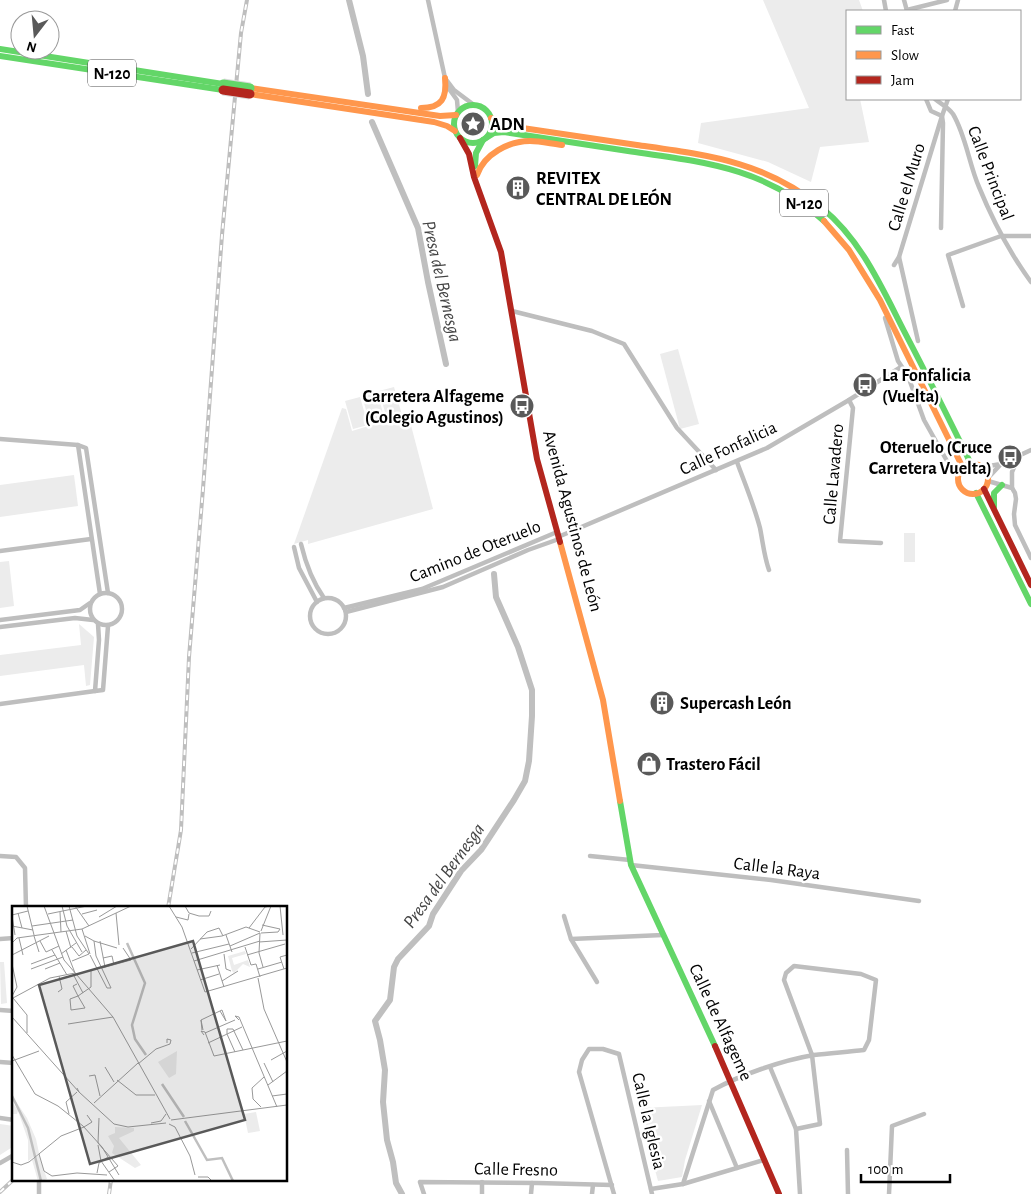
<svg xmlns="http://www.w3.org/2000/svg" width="1031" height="1194" font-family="'Alegreya Sans',sans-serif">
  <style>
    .green { fill: #ececec }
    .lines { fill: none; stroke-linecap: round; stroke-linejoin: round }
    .canal { stroke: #bfbfbf; stroke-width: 6 }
    .street { stroke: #bebebe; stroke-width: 4.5 }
    .fast { stroke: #63d668; stroke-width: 6 }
    .slow { stroke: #ff974d; stroke-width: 6 }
    .jam { stroke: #b3261e; stroke-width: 6 }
    .rail-casing { stroke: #bebebe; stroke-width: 4 }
    .rail { stroke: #fff; stroke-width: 2; stroke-dasharray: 5.5; stroke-linecap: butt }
    .fast-bridge-casing { stroke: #dbdbdb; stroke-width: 11; stroke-linecap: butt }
    .jam-bridge-casing { stroke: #dbdbdb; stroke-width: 11; stroke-linecap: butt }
    .fast-bridge { stroke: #63d668; stroke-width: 9 }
    .jam-bridge { stroke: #b3261e; stroke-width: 9 }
    .labels { text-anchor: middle; stroke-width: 5; stroke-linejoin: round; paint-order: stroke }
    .shield { fill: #fff; stroke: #4c4c4c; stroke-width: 1 }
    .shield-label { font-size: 16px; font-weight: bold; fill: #000 }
    .poi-label { font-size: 18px; font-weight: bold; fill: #000; stroke: #fff; text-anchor: start }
    .street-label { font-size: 18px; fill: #000; stroke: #fff }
    .water-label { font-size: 19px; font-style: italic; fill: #444; stroke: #fff }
    .inset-river { fill: none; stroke: #bfbfbf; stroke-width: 2.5 }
    .inset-road { fill: none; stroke: #999; stroke-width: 1 }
    .view { fill: #595959; fill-opacity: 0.15; stroke: #595959; stroke-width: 2.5 }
    .inset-edge { fill: none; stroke: #000; stroke-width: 2.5 }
  </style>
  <rect width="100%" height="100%" fill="#fff"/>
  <g class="green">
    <polygon points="763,0 859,0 863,11 847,11 847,99 860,99 869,142 820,147 811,182 768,162 698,143 701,123 809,108"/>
    <polygon points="678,349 699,424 680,429 660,354"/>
    <polygon points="394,387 402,415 387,419 379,391"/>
    <polygon points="377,392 385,420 370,424 362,396"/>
    <polygon points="360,397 368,425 353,429 345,401"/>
    <polygon points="342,408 346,409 352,431 408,414 433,509 308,544 308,540 294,544"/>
    <polygon points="74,475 78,506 0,517 0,485"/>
    <rect x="904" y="533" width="11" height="29"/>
    <polygon points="9,561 14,606 0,608 0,562"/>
    <polygon points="79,624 94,637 90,685 86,686 84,665 0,676 0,655 81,645"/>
    <polygon points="0,962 4,962 7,1003 1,1004"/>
    <polygon points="702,1105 685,1160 682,1177 658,1181 655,1170 658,1165 641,1108"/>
    <polygon points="0,1124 14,1126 14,1146 0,1155"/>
  </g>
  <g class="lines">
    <g class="canal">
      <polyline points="349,0 363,56 368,94"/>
      <polyline points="372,122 418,228 428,282 446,364"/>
      <polyline points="402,1194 396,1183 393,1162 387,1140 383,1102 385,1070 380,1040 375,1021 390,1000 394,967 398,959 429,926 433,914 461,871 481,850 489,838 514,800 525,781 529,761 532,716 532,690 518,647 496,597 494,574"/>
    </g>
    <g class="street">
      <polyline points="428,0 445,78 454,90 474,105"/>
      <polyline points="884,0 886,11"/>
      <polyline points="904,0 907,11"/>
      <polyline points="907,10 947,0"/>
      <polyline points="955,11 958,0"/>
      <polyline points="447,86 457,100 458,112"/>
      <path d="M935 99C941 104 948 107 953 114 966 136 969 164 979 187 993 221 1009 252 1031 282"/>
      <polyline points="941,228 943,123 942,116 948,99"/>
      <polyline points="899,257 918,341"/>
      <polyline points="894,265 899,257 942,116 931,111 926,99"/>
      <polyline points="963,306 948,255 1001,236 1031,236"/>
      <polyline points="512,311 592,331 624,344 677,428 716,470"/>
      <polyline points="885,318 898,361 908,376 924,420 952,470 959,474"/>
      <polyline points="849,400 853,408 840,541 881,543"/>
      <polyline points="0,439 78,445 86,448 108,593"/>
      <polyline points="78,445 100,594"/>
      <path d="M737 462C745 484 754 505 760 528 763 543 764 556 769 570"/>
      <polyline points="983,467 1001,464 1031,450"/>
      <polyline points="988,478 1001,464"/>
      <polyline points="988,481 1012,488 1015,493 1016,499 1014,514 1015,525 1031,558"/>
      <polyline points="1012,488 1012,472 1018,458"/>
      <polyline points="558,537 767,448 849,400 901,367"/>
      <path d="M301 544C306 565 312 581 324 598"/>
      <polyline points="294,547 299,568 317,602"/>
      <polyline points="0,551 91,539"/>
      <circle cx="106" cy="609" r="16"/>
      <circle cx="328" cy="616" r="18"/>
      <polyline points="344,608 422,589 557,532"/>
      <polyline points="346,612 443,587 528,550 559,539"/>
      <polyline points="0,620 80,610 90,603"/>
      <polyline points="98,624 99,640 95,691 103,690 108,626"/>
      <polyline points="0,627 75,618 93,620"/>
      <polyline points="0,704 95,691"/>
      <polyline points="0,856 16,857 25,868 26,908"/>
      <polyline points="590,856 630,860"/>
      <polyline points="631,865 771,880 919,901"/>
      <polyline points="564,916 571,939 597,982"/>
      <polyline points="0,939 14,938"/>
      <polyline points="571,939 663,935"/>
      <polyline points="0,1010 14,1011"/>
      <polyline points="0,1062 14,1063"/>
      <polyline points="770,1067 796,1129 800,1194"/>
      <polyline points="709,1101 737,1168"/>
      <polyline points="0,1118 14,1120"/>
      <polyline points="847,1150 848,1194"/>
      <polyline points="0,1163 14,1155"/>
      <polyline points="39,1180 39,1194"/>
      <path d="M683 1184 713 1090C740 1075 783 1060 814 1055 830 1053 847 1052 864 1050L869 1040 876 980 861 974 794 966 786 973 784 980 812 1055 820 1124 796 1129"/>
      <polyline points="651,1189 683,1184 764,1160"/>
      <polyline points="424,1194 420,1182 538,1183 612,1185"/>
      <polyline points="482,1194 482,1182"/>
      <polyline points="531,1194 532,1183"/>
      <polyline points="592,1194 593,1185"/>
      <polyline points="614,1194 579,1072 582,1060 589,1049 603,1049 619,1054 652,1194"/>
      <polyline points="889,1194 892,1126 924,1114"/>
    </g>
    <g class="fast">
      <polyline points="0,49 223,84"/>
      <polyline points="0,56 223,90"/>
      <circle cx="473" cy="124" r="19"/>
      <path d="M486 138 494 133 504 132C545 138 587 145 628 151 703 162 765 167 824 221"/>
      <polyline points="475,166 476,153 483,140"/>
      <path d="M822 208C861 240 881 286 904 331 927 375 949 419 971 464"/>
      <polyline points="976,493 1031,604"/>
      <polyline points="994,507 994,493 1002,485"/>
      <polyline points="620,801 631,865 715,1046"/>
    </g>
    <g class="slow">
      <polyline points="250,88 440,116 456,115"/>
      <polyline points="250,94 434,122 447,126 455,131"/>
      <path d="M421 108C442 108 447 98 445 78"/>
      <path d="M491 118 509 126C552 132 594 139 637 145 707 155 765 161 822 208"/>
      <path d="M477 175C484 154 509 141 530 141 541 141 552 144 562 145"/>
      <polyline points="824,221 849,250 880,300 963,468"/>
      <circle cx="973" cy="479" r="15"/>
      <polyline points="560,542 603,700 620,801"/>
    </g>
    <g class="jam">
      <polyline points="460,138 469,154 474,177 501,252 537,459 560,542"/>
      <polyline points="984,489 1031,585"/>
      <polyline points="715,1046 779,1194"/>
    </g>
    <defs>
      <g id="rail">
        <polyline points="168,908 181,830 189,657 203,489 222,235 241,33 247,0"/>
        <polyline points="0,1192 14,1179"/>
        <polyline points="109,1194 111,1180"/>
      </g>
    </defs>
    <use href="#rail" class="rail-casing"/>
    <use href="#rail" class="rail"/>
    <defs>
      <polyline id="fast-bridge" points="223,84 250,88"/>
      <polyline id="jam-bridge" points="223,90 250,94"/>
    </defs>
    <use href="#fast-bridge" class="fast-bridge-casing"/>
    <use href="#jam-bridge" class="jam-bridge-casing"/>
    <use href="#fast-bridge" class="fast-bridge"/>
    <use href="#jam-bridge" class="jam-bridge"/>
  </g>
  <defs>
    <symbol id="sight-disc" viewBox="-11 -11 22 22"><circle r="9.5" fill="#595959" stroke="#fff"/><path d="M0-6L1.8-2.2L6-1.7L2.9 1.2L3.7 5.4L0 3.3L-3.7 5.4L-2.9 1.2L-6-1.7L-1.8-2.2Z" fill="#fff"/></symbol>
    <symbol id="building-disc" viewBox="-11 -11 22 22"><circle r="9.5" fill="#595959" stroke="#fff"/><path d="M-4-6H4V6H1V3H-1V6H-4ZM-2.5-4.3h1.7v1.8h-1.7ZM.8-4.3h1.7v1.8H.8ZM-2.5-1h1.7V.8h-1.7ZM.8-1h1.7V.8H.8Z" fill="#fff"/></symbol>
    <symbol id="bus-disc" viewBox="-11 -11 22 22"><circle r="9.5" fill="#595959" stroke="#fff"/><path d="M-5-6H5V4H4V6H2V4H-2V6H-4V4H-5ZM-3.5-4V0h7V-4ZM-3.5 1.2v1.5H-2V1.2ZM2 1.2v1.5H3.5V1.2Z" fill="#fff"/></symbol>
    <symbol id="shop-disc" viewBox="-11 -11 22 22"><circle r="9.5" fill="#595959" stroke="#fff"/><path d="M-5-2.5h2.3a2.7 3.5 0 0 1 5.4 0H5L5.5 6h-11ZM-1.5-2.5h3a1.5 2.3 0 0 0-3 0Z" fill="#fff"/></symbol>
  </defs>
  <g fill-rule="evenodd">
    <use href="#sight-disc" x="459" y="110" width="28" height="28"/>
    <use href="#building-disc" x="504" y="174" width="28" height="28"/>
    <use href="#bus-disc" x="851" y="371" width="28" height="28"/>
    <use href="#bus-disc" x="508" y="392" width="28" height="28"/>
    <use href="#bus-disc" x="996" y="443" width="28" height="28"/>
    <use href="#building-disc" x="648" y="689" width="28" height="28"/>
    <use href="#shop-disc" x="635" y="750" width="28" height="28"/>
  </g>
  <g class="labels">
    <g class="shield">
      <rect x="88" y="59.5" width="48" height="27" rx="4"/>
      <rect x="780" y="189.5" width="48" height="27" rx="4"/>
    </g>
    <g class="shield-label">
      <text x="112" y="79">N-120</text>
      <text x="804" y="209">N-120</text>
    </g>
    <g class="poi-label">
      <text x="490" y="130">ADN</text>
      <text x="536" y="184">REVITEX<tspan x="536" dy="21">CENTRAL DE LEÓN</tspan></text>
      <text x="882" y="381">La Fonfalicia<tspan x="882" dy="21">(Vuelta)</tspan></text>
      <text x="504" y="402" text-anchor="end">Carretera Alfageme<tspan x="504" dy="21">(Colegio Agustinos)</tspan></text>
      <text x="992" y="453" text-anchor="end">Oteruelo (Cruce<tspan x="992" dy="21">Carretera Vuelta)</tspan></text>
      <text x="680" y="709">Supercash León</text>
      <text x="666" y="770">Trastero Fácil</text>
    </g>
    <g class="street-label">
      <text transform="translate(991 173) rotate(69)" y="6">Calle Principal</text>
      <text transform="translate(906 187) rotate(-73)" y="6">Calle el Muro</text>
      <text transform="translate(728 448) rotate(-25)" y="6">Calle Fonfalicia</text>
      <text transform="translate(833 474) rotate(-85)" y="6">Calle Lavadero</text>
      <text transform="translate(573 521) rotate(75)" y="6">Avenida Agustinos de León</text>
      <text transform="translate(475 551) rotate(-22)" y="6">Camino de Oteruelo</text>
      <text transform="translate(777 868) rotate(7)" y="6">Calle la Raya</text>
      <text transform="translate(721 1022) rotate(65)" y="6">Calle de Alfageme</text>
      <text transform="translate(649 1121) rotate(77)" y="6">Calle la Iglesia</text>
      <text transform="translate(516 1169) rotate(1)" y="6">Calle Fresno</text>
    </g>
    <g class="water-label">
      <text transform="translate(443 281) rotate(77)" y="7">Presa del Bernesga</text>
      <text transform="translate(443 875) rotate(-54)" y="7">Presa del Bernesga</text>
    </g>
  </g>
  <g transform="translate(12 906)">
    <rect width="275" height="275" fill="#fff"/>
    <path d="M233 45 234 48 220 52 222 59 236 54 238 61 231 58 222 67 220 65 216 50ZM165 145 164 168 157 172 146 156ZM1 191 15 212 24 233 27 247 16 255V234L6 205 5 208H0V196L5 203ZM244 206 248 225 236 227 232 208ZM103 221 122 222V225L107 232 129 259 123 262 100 247 102 240 96 230 103 227ZM27 249 35 273 30 275H26L20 254Z" fill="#ececec"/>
    <path class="inset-river" d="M115 37 133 77 120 119 123 133 134 149M150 178 172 211M0 190 16 222 29 275M173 215 195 254 210 252 221 275"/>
    <path class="inset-road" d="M15 0 22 29M32 0 52 54 101 111 158 213M50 0 55 20 70 46M57 0 65 30 77 48M63 0 77 20M157 0 170 21 193 86 275 62M173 0 177 7 187 10H197L199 5M268 0 271 29M48 6 49 26M6 7 10 22M104 7 107 39M36 8 75 0M70 8 85 4M0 9 16 5M0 10 3 29M87 11 105 0M164 11 176 14 177 8M0 20 21 24M20 20 61 14M237 22 253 1 258 0M70 23 78 48M54 25 59 42M249 25 259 0M248 27 247 47 251 61M249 27 266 26 268 23 250 19M214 29 220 46M22 30 27 46M73 30 82 35 84 50 99 82H95L78 49M7 32 11 49M188 33 210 30 234 21 248 26M28 35 34 46 47 40M82 35 105 42M88 35 93 61M247 36 275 34M0 37 5 32 70 23 119 0M218 40 248 27M60 41 67 50 74 44M233 41 239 59 244 58 248 71M179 43 195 26 207 22 211 30M40 44 55 69M180 47 217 38M49 48 64 37M212 48 214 63 219 65M0 49 37 30M235 49 273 38M91 52 100 50 102 59M60 55 77 48M182 55 248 35M0 58 5 81 0 90M19 58 43 49M205 59 212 81M90 62 119 54 111 42M19 63 51 51M33 63 48 57M246 63 270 56M272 63 268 51 275 49M185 64 208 59M61 68 71 87M246 72 252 103 275 156M188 74 207 68M210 75 226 65M65 78 61 80 66 90 73 102 59 104 58 93 66 90 79 81V65M46 86 50 83 47 70M1 92 38 72 63 67 54 44M1 92 15 109V127M0 111 67 186 65 182M189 114 210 104 214 115 208 105M227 114 223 110 227 111 265 201M56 118 101 111M190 124 189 114 191 124M193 127 223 114M215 128V123H221L231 144M215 128 223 146M192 129 189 125 193 126 202 150M196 137 230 121M0 149 23 188 46 200 71 220 90 241 107 269M202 150 275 135M259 154 275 145M0 155 27 145M252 157 261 176M126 158 144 143 158 138 159 134 155 133V137M93 161 102 176M77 170 83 169 88 190M105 174 124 189H143M256 179 275 165M67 186 102 218 116 221 154 217M260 190 275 188M82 197 126 157M249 201 241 193 240 182 252 171M57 208 54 196 65 186M87 212 86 237 106 260 97 266M159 214 275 199M139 217 149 215 154 208M157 218 163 221 178 250 183 269M86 239 89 255 103 275M27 248 32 265 40 270 65 267 95 269M0 256 9 259 17 256 49 230 72 221 80 216 75 209M85 267 87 257 96 251M186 271H196L200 275"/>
    <path class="view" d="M181 35 233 214 78 258 27 79Z"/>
    <rect width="275" height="275" class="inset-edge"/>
  </g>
  <rect x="846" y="10" width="175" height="90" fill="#ffffff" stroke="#999999"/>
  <rect x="856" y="26" width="25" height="8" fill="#63d668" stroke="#999999"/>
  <text x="891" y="35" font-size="15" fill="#000000">Fast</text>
  <rect x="856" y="51" width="25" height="8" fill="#ff974d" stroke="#999999"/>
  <text x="891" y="60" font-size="15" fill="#000000">Slow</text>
  <rect x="856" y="76" width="25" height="8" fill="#b3261e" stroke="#999999"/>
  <text x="891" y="85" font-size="15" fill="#000000">Jam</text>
  <g transform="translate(35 35) rotate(196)"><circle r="24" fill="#ffffff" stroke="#999999"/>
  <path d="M0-4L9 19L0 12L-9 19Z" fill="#595959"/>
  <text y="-8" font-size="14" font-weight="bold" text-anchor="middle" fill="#000000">N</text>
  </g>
  <path d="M861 1174v8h89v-8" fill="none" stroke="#000000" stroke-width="2.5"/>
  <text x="868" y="1174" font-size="15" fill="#000000" stroke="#ffffff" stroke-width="4" paint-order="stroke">100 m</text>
</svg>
